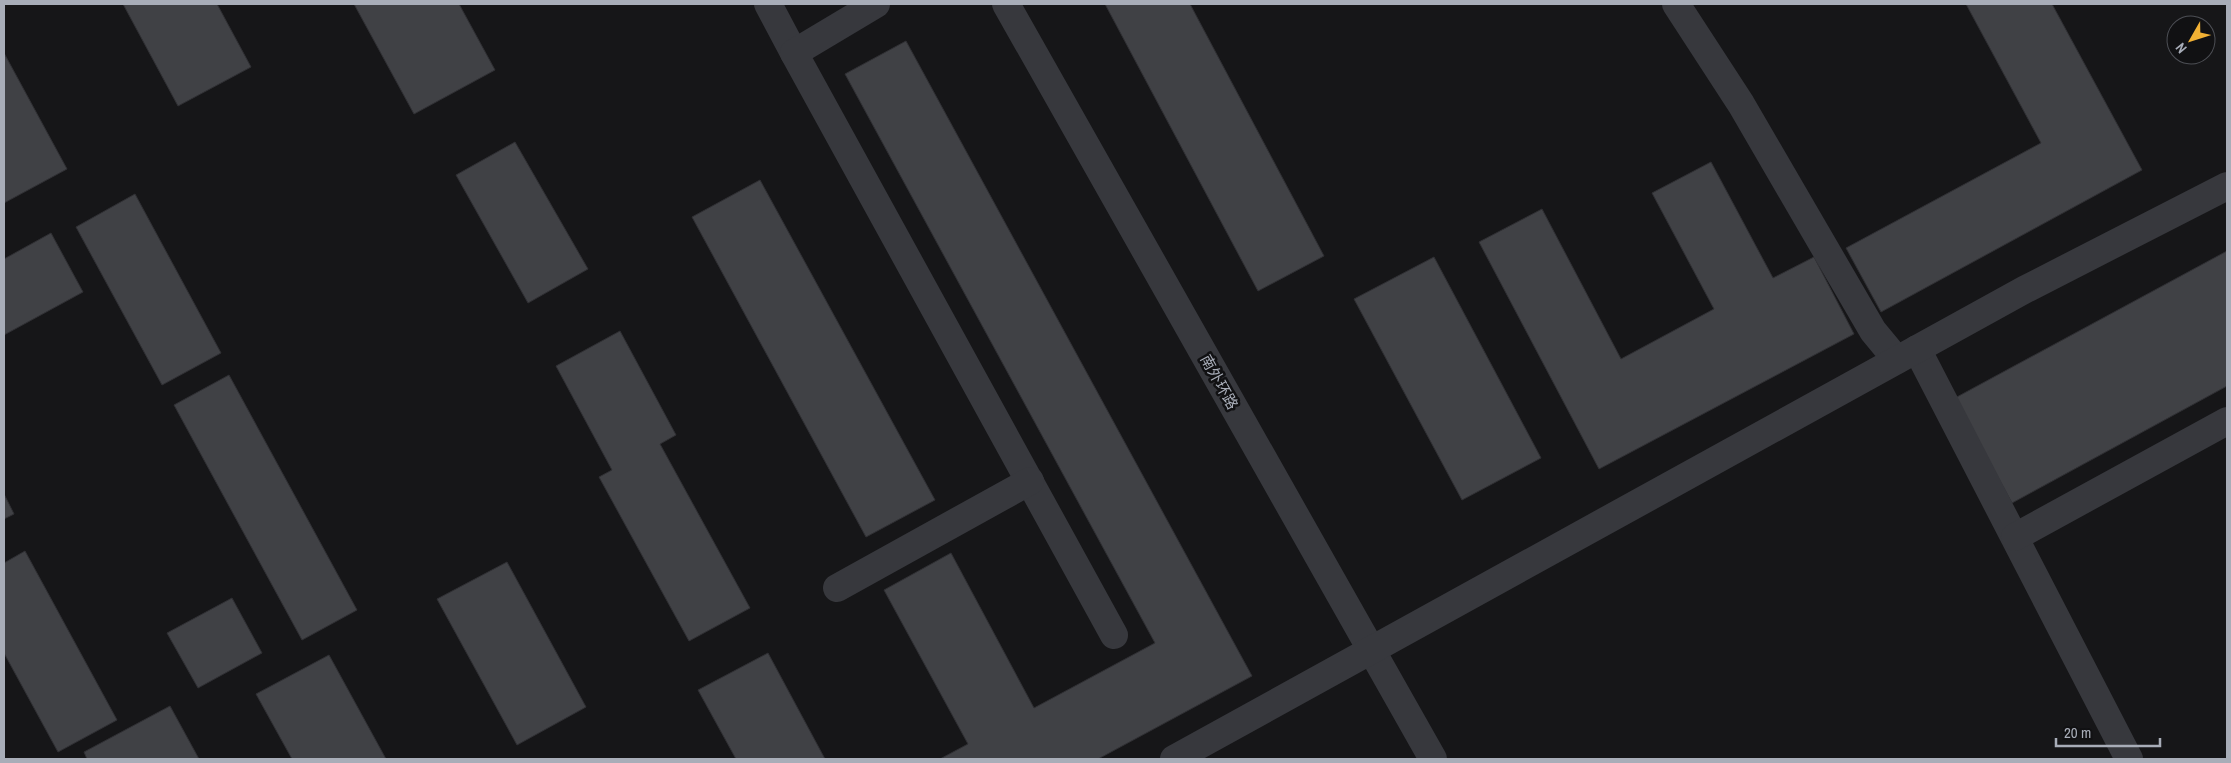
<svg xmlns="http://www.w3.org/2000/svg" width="2231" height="763" font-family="'Archivo Narrow','Noto Sans SC',sans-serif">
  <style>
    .building { fill: #404145; stroke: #303034 }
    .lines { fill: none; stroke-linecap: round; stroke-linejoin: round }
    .minor { stroke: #37383d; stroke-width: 28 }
    .labels { text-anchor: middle; stroke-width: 5; stroke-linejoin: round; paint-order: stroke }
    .street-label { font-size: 15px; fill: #a8adb8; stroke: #111113 }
  </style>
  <rect width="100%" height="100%" fill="#161618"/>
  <g class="building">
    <polygon points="123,4 217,4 251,67 178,106"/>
    <polygon points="354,4 459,4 495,70 414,114"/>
    <polygon points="1105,4 1190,4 1324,256 1258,291"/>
    <polygon points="1966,4 2052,4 2142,170 1881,312 1846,248 2041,143"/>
    <polygon points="906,41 1252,676 1098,759 940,759 968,744 884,590 951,553 1034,708 1155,643 845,74"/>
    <polygon points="4,53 67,169 4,203"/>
    <polygon points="515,142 588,269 528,303 456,175"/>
    <polygon points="1711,162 1773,278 1814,257 1854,334 1599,469 1479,242 1542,209 1621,359 1714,309 1652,193"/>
    <polygon points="760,180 935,500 866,537 692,217"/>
    <polygon points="135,194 221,353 162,385 76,227"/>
    <polygon points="51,233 83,292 4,335 4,259"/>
    <polygon points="2227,251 2227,386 2012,503 1955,398"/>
    <polygon points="1434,257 1541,458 1462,500 1354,299"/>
    <polygon points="620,331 676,435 660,444 750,608 689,641 599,477 612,470 556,366"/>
    <polygon points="229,375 357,610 302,640 174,405"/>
    <polygon points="4,494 14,514 4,519"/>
    <polygon points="25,551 117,720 58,752 4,653 4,563"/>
    <polygon points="507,562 586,707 517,745 437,599"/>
    <polygon points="232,598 262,653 198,688 167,633"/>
    <polygon points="768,653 825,759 736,759 698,690"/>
    <polygon points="329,655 386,759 292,759 256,694"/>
    <polygon points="170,706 199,759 87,759 84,752"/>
  </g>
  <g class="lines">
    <g class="minor">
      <polyline points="768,4 794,53"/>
      <polyline points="876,4 794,53 1114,635"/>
      <polyline points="1006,4 1433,759"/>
      <polyline points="1676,4 1741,104 1873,331 1897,360"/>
      <polyline points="1917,349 2129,759"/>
      <polyline points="2015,537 2227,421"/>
      <polyline points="837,588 1030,481"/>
      <polyline points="1174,759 2024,290 2227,186"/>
    </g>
  </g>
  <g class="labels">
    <g class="street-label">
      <text transform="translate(1219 382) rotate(61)" y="5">南外环路</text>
    </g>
  </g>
  <rect width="2231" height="763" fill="none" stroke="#a8adb8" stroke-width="10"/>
  <g transform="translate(2191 40) rotate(231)"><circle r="24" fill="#111113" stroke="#4d4f55"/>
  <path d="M0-4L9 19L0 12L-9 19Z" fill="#f2b134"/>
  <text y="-8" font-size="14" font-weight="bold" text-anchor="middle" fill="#a8adb8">N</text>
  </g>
  <path d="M2056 738v8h104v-8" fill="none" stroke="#a8adb8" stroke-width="2.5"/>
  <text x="2064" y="738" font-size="15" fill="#a8adb8" stroke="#111113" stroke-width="4" paint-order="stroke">20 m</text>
</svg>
